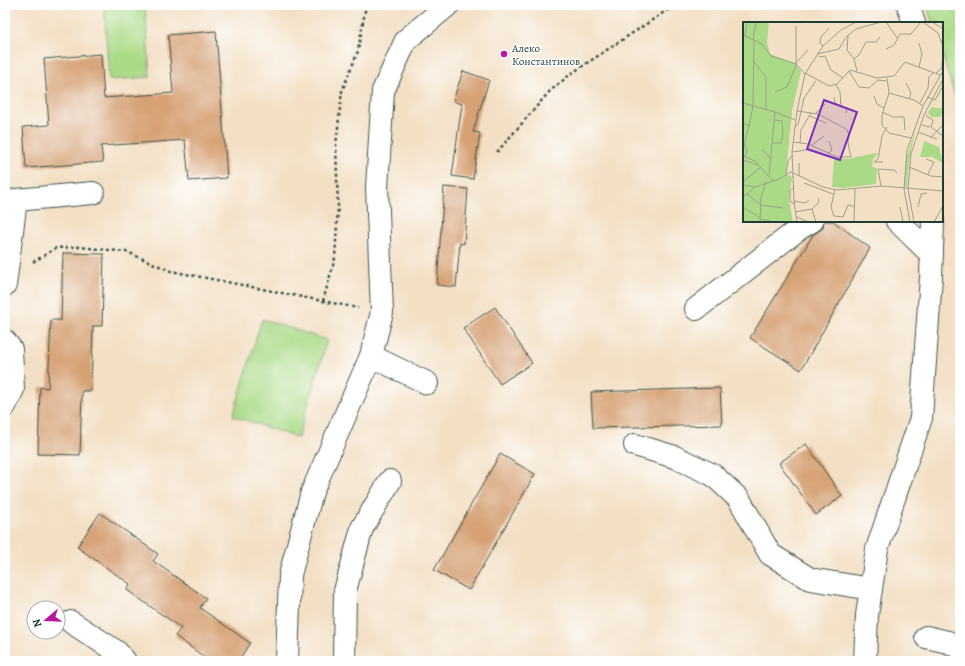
<svg xmlns="http://www.w3.org/2000/svg" width="965" height="666" font-family="Alegreya,serif">
  <style>
    .green { fill: #abda87; stroke: #658c5e }
    .building { fill: #d6a174 }
    .lines { fill: none; stroke-linecap: round; stroke-linejoin: round }
    .minor-casing { stroke: #3f554a; stroke-width: 24 }
    .path { stroke: #3f554a; stroke-width: 2.5; stroke-dasharray: 3 3; stroke-linecap: butt }
    .minor { stroke: #fff; stroke-width: 22 }
    .poi-dot { fill: #b5179e; stroke: #fff; stroke-width: 1.5 }
    .labels { text-anchor: middle; stroke-width: 3; stroke-linejoin: round; paint-order: stroke }
    .poi-label { font-size: 11px; fill: #1f3d34; stroke: #fff; text-anchor: start }
    .inset-road { fill: none; stroke: #9e9e8a; stroke-width: 1 }
    .view { fill: #7b2cbf; fill-opacity: 0.15; stroke: #7b2cbf; stroke-width: 2 }
    .inset-edge { fill: none; stroke: #1f3d34; stroke-width: 2 }
  </style>
  <rect width="100%" height="100%" fill="#fff"/>
  <filter id="ink" filterUnits="userSpaceOnUse"><feTurbulence type="fractalNoise" baseFrequency=".025" numOctaves="2"/><feDisplacementMap in="SourceGraphic" scale="8" xChannelSelector="R" yChannelSelector="G"/><feConvolveMatrix kernelMatrix="1 2 1 2 8 2 1 2 1" color-interpolation-filters="sRGB"/></filter>
  <filter id="wash" filterUnits="userSpaceOnUse"><feTurbulence type="fractalNoise" baseFrequency=".012" numOctaves="4" result="noise"/><feDisplacementMap in="SourceGraphic" scale="16" xChannelSelector="R" yChannelSelector="G"/><feGaussianBlur stdDeviation="0.9" result="paint"/><feColorMatrix in="noise" values="0 0 0 0 0 0 0 0 0 0 0 0 0 0 0 0 0 1.4 0 .05"/><feComposite in="paint" operator="in"/></filter>
  <g filter="url(#wash)">
    <rect width="100%" height="100%" fill="#f3dfc4"/>
    <g class="green">
      <polygon points="104,5 145,5 150,77 109,80"/>
      <polygon points="927,5 960,5 960,113 942,54 942,23 932,23"/>
      <polygon points="262,319 327,340 298,438 233,416"/>
    </g>
    <g id="blocks">
      <g class="building">
        <polygon points="216,31 227,178 189,181 185,140 101,146 103,162 26,168 23,127 49,125 44,59 101,54 104,98 173,93 168,35"/>
        <polygon points="463,71 489,80 473,132 480,133 473,179 452,176 462,104 453,101"/>
        <polygon points="444,187 468,189 464,244 460,243 456,287 437,285"/>
        <polygon points="824,221 833,221 870,248 801,370 750,338 813,235 823,228"/>
        <polygon points="63,253 104,254 102,326 93,326 91,391 82,391 80,455 38,454 40,387 48,388 51,320 61,320"/>
        <polygon points="495,307 532,363 500,384 463,328"/>
        <polygon points="720,388 722,425 593,428 591,392"/>
        <polygon points="806,444 842,496 816,515 779,463"/>
        <polygon points="500,454 535,474 469,590 434,570"/>
        <polygon points="100,513 158,554 153,561 206,598 200,608 250,643 238,661 210,661 175,636 181,628 127,590 130,584 77,547"/>
      </g>
    </g>
  </g>
  <g filter="url(#ink)">
    <use href="#blocks" fill-opacity="0" stroke="#3f554a" stroke-width="1"/>
    <g class="lines">
      <defs>
        <g id="minor">
          <polyline points="908,5 914,23"/>
          <polyline points="897,221 932,255"/>
          <polyline points="5,285 16,200 93,193"/>
          <polyline points="696,309 800,228 812,221"/>
          <polyline points="5,341 11,349 13,389 5,406"/>
          <polyline points="371,356 427,383"/>
          <polyline points="635,445 675,457 713,475 739,499 770,554 810,579 871,589"/>
          <polyline points="71,622 117,652 125,661"/>
          <polyline points="926,637 948,642 960,648"/>
          <polyline points="287,661 290,575 312,492 371,356 382,312 377,187 383,91 406,40 448,5"/>
          <polyline points="344,661 345,591 362,528 390,481"/>
          <polyline points="865,661 867,615 877,549 921,418 931,277 933,221"/>
        </g>
      </defs>
      <use href="#minor" class="minor-casing"/>
      <g class="path">
        <polyline points="497,152 550,91 572,73 675,5"/>
        <polyline points="33,262 56,248 80,247 127,252 171,271 358,308"/>
        <polyline points="323,301 335,258 338,207 336,145 342,91 358,51 366,5"/>
      </g>
      <use href="#minor" class="minor"/>
    </g>
  </g>
  <circle class="poi-dot" cx="504" cy="54" r="4"/>
  <g class="labels">
    <g class="poi-label">
      <text x="512" y="52">Алеко<tspan x="512" dy="13">Константинов</tspan></text>
    </g>
  </g>
  <g transform="translate(743 22)">
    <rect width="200" height="200" fill="#f3dfc4"/>
    <path d="M0 0H26L24 20 27 32 52 41 58 49 49 89 43 152 49 155 46 177 50 200H0ZM189 85 200 87V91L196 90 199 91 197 95H188L186 91 182 94ZM173 105 166 139 164 164 162 165 163 138ZM181 119 196 125 200 141 189 135H177ZM132 131 135 132 130 137 129 145 134 146 133 162 100 166 89 165 91 136 105 137Z" fill="#abda87"/>
    <path class="inset-road" d="M143 0 155 17M180 0 195 11 200 24M189 0 200 7M0 13 19 22 28 34 53 42 62 52M2 14 4 0M105 14 104 28 111 37M10 18 13 0M176 21 179 32 176 45M80 24 77 21 78 15 86 6M143 27 151 23 157 12H168L178 0M74 32 96 27 103 15 113 7 138 0M76 35 82 34 88 48 100 56M10 39 23 55V87M53 41 65 28M106 49 116 65 126 66 135 58 143 59M114 49 111 37 116 33 123 20H133L137 15M62 51 86 64 94 62 107 48 134 56 151 54 162 40 197 53M193 51 199 46V39M144 56 146 71 139 93V103L146 111 168 116M163 61 168 71 166 77M93 63 97 70 98 84 104 87 103 91M32 70 44 65 53 44V4M146 71 171 78 180 84M131 74 134 82 141 86M91 75 92 81 98 84M184 75 192 78 200 64M0 81 32 90 26 153M177 81 185 66 186 55 191 50M32 90 52 98M139 90 150 95H161L162 108M72 92 82 82M67 94 83 101M0 101 6 104 1 122 4 129 2 135M179 103 186 105 189 103 190 98 183 94M6 104 10 84 11 18M52 104 55 103 61 76 73 59M188 105 200 114M175 110 194 117M188 115 200 103M50 120 65 122 94 135H108L105 121 106 112 103 107 75 92 54 89M30 121H38L40 112 39 99 32 98M57 121 58 108 68 91M69 123 81 114M19 127 27 136M49 130 63 128 66 125M85 132 89 128 86 119M0 134 12 139 30 159M183 137 191 140 185 152M0 138 15 143M140 140H131L135 137 139 114 144 105M166 145 188 154 200 155M43 152 45 139 49 134M56 154V141M0 160 18 145M61 161 90 172M0 163 12 165M138 164 135 147 151 148 154 151M50 166 47 169V179L51 182M92 167 88 185 91 194 100 195 105 183 112 185M4 172 17 182M0 175 12 165 34 158 48 150 80 165 94 168 138 164 200 169M51 179 62 181 66 178M17 183 40 186M0 185 17 196M157 185 160 200M175 185 178 172 184 171M69 187 73 200M52 190 69 187 76 180 75 176M54 195 65 200M17 197 33 200M17 200 18 175 23 160M54 200 51 179 49 130 54 89 62 52 80 24 98 8 113 0M111 200 112 166M167 200 161 167 164 128 180 84 200 49M171 200 165 167 168 132 181 93 200 57M191 200 200 184"/>
    <path class="view" d="M81 78 114 90 97 138 64 127Z"/>
    <rect width="200" height="200" class="inset-edge"/>
  </g>
  <rect width="965" height="666" fill="none" stroke="#fff" stroke-width="20"/>
  <g transform="translate(46 620) rotate(251)"><circle r="19" fill="#ffffff" stroke="#a5b1ae"/>
  <path d="M0-3L7 15L0 10L-7 15Z" fill="#b5179e"/>
  <text y="-6" font-size="11" font-weight="bold" text-anchor="middle" fill="#1f3d34">N</text>
  </g>
</svg>
